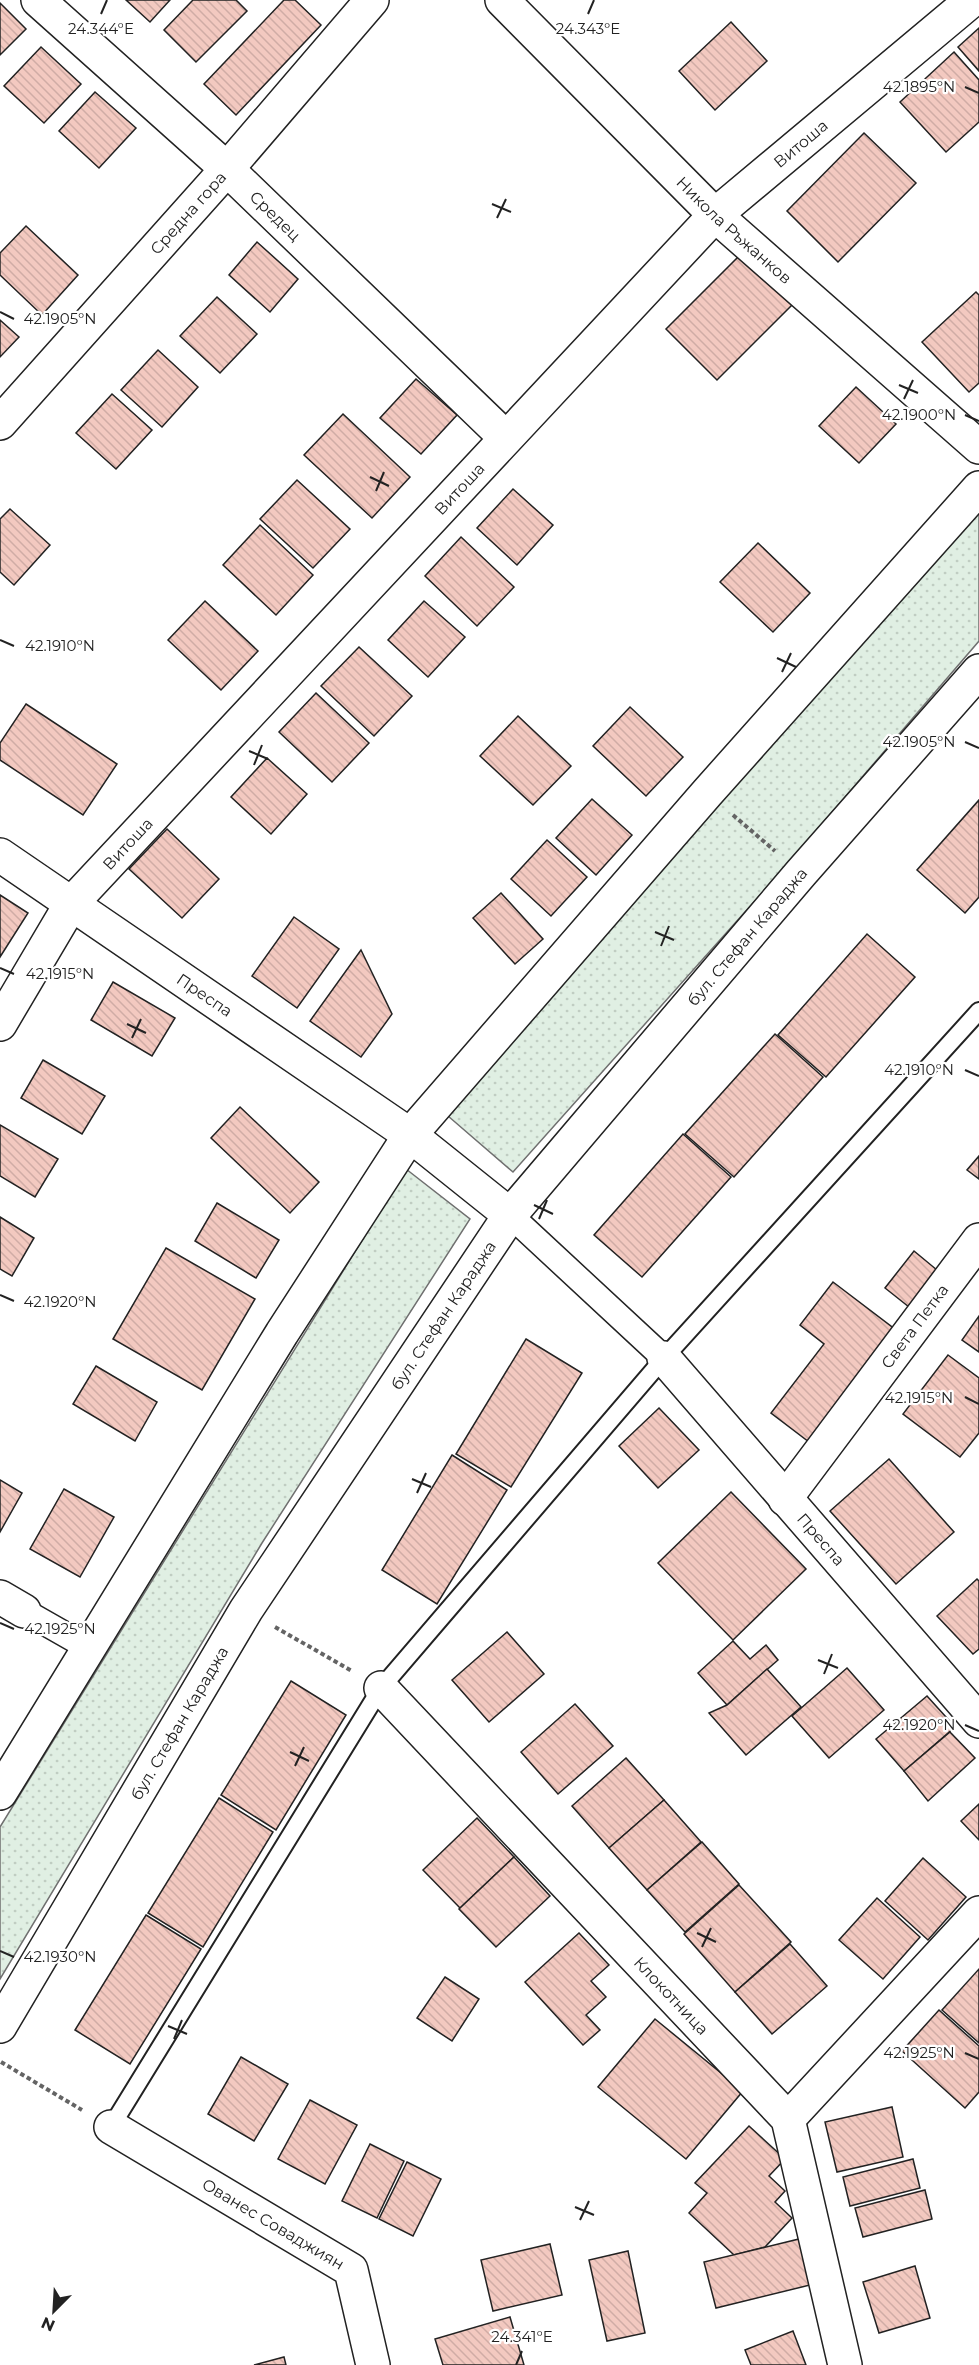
<svg xmlns="http://www.w3.org/2000/svg" width="979" height="2365" font-family="Montserrat,sans-serif">
  <style>
    .grass { fill: url(#grass-dots); stroke: #6f6f6f; stroke-width: 1.5 }
    .building { fill: url(#building-back-hatch); stroke: #222; stroke-width: 1.5 }
    .lines { fill: none; stroke-linecap: round; stroke-linejoin: round }
    .service-casing { stroke: #222; stroke-width: 20 }
    .pedestrian-casing { stroke: #222; stroke-width: 27 }
    .minor-casing { stroke: #222; stroke-width: 36 }
    .tertiary-casing { stroke: #222; stroke-width: 36 }
    .path { stroke: #646464; stroke-width: 4; stroke-dasharray: 4.5 3; stroke-linecap: butt }
    .service { stroke: #fff; stroke-width: 16 }
    .pedestrian { stroke: #fff; stroke-width: 24 }
    .minor { stroke: #fff; stroke-width: 33 }
    .tertiary { stroke: #fff; stroke-width: 33 }
    .ticks { fill: none; stroke: #222; stroke-width: 2 }
    .labels { text-anchor: middle; stroke-width: 4.5; stroke-linejoin: round; paint-order: stroke }
    .street-label { font-size: 16px; fill: #222; stroke: #fff }
    .ticks-label { font-size: 15px; text-anchor: middle; fill: #222; stroke: #fff; stroke-width: 4.5; stroke-linejoin: round; paint-order: stroke }
  </style>
  <defs>
    <pattern id="grass-dots" width="8" height="8" patternUnits="userSpaceOnUse" patternTransform="scale(1.5)"><rect width="8" height="8" fill="#e0efe3"/><path d="M2 2h.1M6 6h.1" fill="none" stroke="#c0cdc2" stroke-width="1.8" stroke-linecap="round"/></pattern>
    <pattern id="building-back-hatch" width="6" height="6" patternUnits="userSpaceOnUse" patternTransform="scale(1.5)"><rect width="6" height="6" fill="#f3c9c0"/><path d="M-1 5l2 2M0 0l6 6M5-1l2 2" fill="none" stroke="#d0aca5"/></pattern>
  </defs>
  <rect width="100%" height="100%" fill="#fff"/>
  <g class="grass">
    <polygon points="979,509 979,641 785,867 513,1172 448,1116 713,809"/>
    <polygon points="406,1169 470,1219 262,1543 0,1979 0,1827"/>
  </g>
  <g class="building">
    <polygon points="126,0 170,0 150,22"/>
    <polygon points="193,0 236,0 247,11 196,62 164,30"/>
    <polygon points="284,0 295,0 321,25 236,115 204,84"/>
    <polygon points="0,3 26,29 0,55"/>
    <polygon points="731,22 767,61 715,110 679,71"/>
    <polygon points="979,28 979,71 958,47"/>
    <polygon points="41,47 81,84 44,123 4,86"/>
    <polygon points="954,52 979,80 979,122 946,152 900,102"/>
    <polygon points="95,92 136,128 99,168 59,131"/>
    <polygon points="864,133 916,183 838,262 787,211"/>
    <polygon points="26,226 78,275 42,315 0,275 0,253"/>
    <polygon points="257,242 298,279 270,312 229,275"/>
    <polygon points="744,251 795,302 717,380 666,329"/>
    <polygon points="976,292 979,295 979,383 969,392 922,342"/>
    <polygon points="217,297 257,334 220,373 180,336"/>
    <polygon points="0,320 19,337 0,357"/>
    <polygon points="158,350 198,387 162,427 121,390"/>
    <polygon points="416,379 457,415 421,454 380,418"/>
    <polygon points="856,387 896,424 859,463 819,426"/>
    <polygon points="112,394 152,430 116,469 76,433"/>
    <polygon points="343,414 410,477 372,518 304,455"/>
    <polygon points="297,480 350,529 313,568 260,519"/>
    <polygon points="513,489 553,525 517,565 477,528"/>
    <polygon points="10,509 50,545 14,585 0,572 0,519"/>
    <polygon points="260,525 313,575 276,615 223,565"/>
    <polygon points="461,537 514,587 477,626 425,576"/>
    <polygon points="758,543 810,593 773,632 720,582"/>
    <polygon points="205,601 258,651 221,690 168,640"/>
    <polygon points="424,601 465,637 428,677 388,640"/>
    <polygon points="359,647 412,696 374,736 321,686"/>
    <polygon points="316,693 369,743 332,782 279,732"/>
    <polygon points="26,704 117,764 83,815 0,760 0,743"/>
    <polygon points="630,707 683,757 646,796 593,746"/>
    <polygon points="518,716 571,766 533,805 480,756"/>
    <polygon points="267,758 307,794 271,834 231,797"/>
    <polygon points="592,799 632,835 596,875 556,838"/>
    <polygon points="979,800 979,897 965,913 917,870"/>
    <polygon points="167,829 219,879 182,918 129,869"/>
    <polygon points="547,840 587,877 551,916 511,879"/>
    <polygon points="501,893 543,939 515,964 473,918"/>
    <polygon points="0,895 28,913 0,957"/>
    <polygon points="294,917 339,949 297,1008 252,976"/>
    <polygon points="867,934 915,977 826,1077 778,1035"/>
    <polygon points="361,950 392,1014 361,1057 310,1021"/>
    <polygon points="113,982 175,1018 152,1056 91,1020"/>
    <polygon points="775,1034 823,1077 734,1177 685,1134"/>
    <polygon points="43,1060 105,1096 82,1134 21,1098"/>
    <polygon points="240,1107 319,1182 290,1213 211,1138"/>
    <polygon points="0,1125 58,1159 35,1197 0,1176"/>
    <polygon points="683,1134 731,1177 642,1277 594,1235"/>
    <polygon points="979,1156 979,1179 967,1170"/>
    <polygon points="217,1203 279,1240 256,1278 195,1241"/>
    <polygon points="0,1217 34,1238 12,1276 0,1269"/>
    <polygon points="166,1248 255,1299 202,1390 113,1339"/>
    <polygon points="914,1251 937,1270 909,1307 885,1288"/>
    <polygon points="833,1282 896,1330 809,1442 771,1413 824,1344 800,1325"/>
    <polygon points="979,1316 979,1352 962,1340"/>
    <polygon points="526,1339 582,1373 511,1487 456,1454"/>
    <polygon points="948,1355 979,1378 979,1433 960,1457 903,1414"/>
    <polygon points="96,1366 157,1402 135,1441 73,1404"/>
    <polygon points="659,1408 699,1450 658,1488 619,1446"/>
    <polygon points="452,1455 507,1490 437,1604 382,1570"/>
    <polygon points="889,1459 954,1532 896,1584 830,1511"/>
    <polygon points="0,1480 22,1493 0,1532"/>
    <polygon points="64,1489 114,1517 80,1577 30,1549"/>
    <polygon points="731,1492 806,1569 733,1640 658,1563"/>
    <polygon points="977,1579 979,1581 979,1649 973,1654 937,1616"/>
    <polygon points="507,1632 544,1674 489,1722 452,1680"/>
    <polygon points="733,1641 750,1659 766,1645 778,1660 727,1705 698,1673"/>
    <polygon points="847,1668 884,1710 829,1758 792,1716"/>
    <polygon points="767,1669 801,1707 746,1755 709,1713 727,1705"/>
    <polygon points="291,1681 346,1715 276,1830 221,1795"/>
    <polygon points="927,1696 955,1727 904,1771 876,1739"/>
    <polygon points="575,1704 613,1746 558,1794 521,1752"/>
    <polygon points="950,1732 975,1758 928,1801 904,1771"/>
    <polygon points="626,1758 664,1800 609,1848 572,1806"/>
    <polygon points="219,1798 273,1832 203,1947 148,1913"/>
    <polygon points="664,1800 701,1842 647,1890 609,1848"/>
    <polygon points="979,1804 979,1840 961,1821"/>
    <polygon points="477,1818 514,1857 460,1908 423,1870"/>
    <polygon points="702,1842 739,1884 685,1932 647,1890"/>
    <polygon points="514,1857 550,1896 496,1947 459,1909"/>
    <polygon points="923,1858 966,1897 928,1940 885,1901"/>
    <polygon points="739,1885 791,1942 735,1992 684,1934"/>
    <polygon points="877,1898 920,1937 883,1979 839,1940"/>
    <polygon points="146,1915 201,1949 130,2064 75,2030"/>
    <polygon points="579,1933 609,1965 591,1981 606,1997 586,2015 600,2030 583,2045 525,1982"/>
    <polygon points="790,1944 827,1986 772,2034 735,1992"/>
    <polygon points="979,1969 979,2043 942,2010"/>
    <polygon points="445,1977 479,1999 452,2041 417,2018"/>
    <polygon points="939,2010 979,2046 979,2092 965,2108 902,2051"/>
    <polygon points="655,2019 743,2091 686,2159 598,2087"/>
    <polygon points="241,2057 288,2084 254,2141 208,2114"/>
    <polygon points="310,2100 357,2125 325,2184 278,2159"/>
    <polygon points="892,2107 903,2157 837,2172 825,2122"/>
    <polygon points="749,2126 785,2159 769,2176 785,2191 775,2202 792,2218 765,2247 734,2255 689,2213 707,2193 695,2183"/>
    <polygon points="370,2144 404,2161 377,2218 342,2201"/>
    <polygon points="913,2159 920,2188 850,2206 843,2177"/>
    <polygon points="407,2162 441,2179 413,2236 379,2219"/>
    <polygon points="925,2190 932,2219 863,2237 855,2208"/>
    <polygon points="799,2239 810,2285 716,2308 704,2262"/>
    <polygon points="550,2244 562,2295 493,2311 481,2260"/>
    <polygon points="628,2251 645,2333 607,2341 589,2260"/>
    <polygon points="915,2266 930,2318 879,2333 863,2282"/>
    <polygon points="510,2317 524,2365 443,2365 435,2339"/>
    <polygon points="793,2331 806,2365 751,2365 745,2350"/>
    <polygon points="284,2357 286,2365 254,2365"/>
  </g>
  <g class="lines">
    <defs>
      <polyline id="service" points="111,2127 381,1688 664,1358 979,1011"/>
      <g id="pedestrian">
        <polyline points="510,1215 664,1358"/>
        <polyline points="24,1611 89,1648"/>
      </g>
      <g id="minor">
        <path id="s1" d="M38 0 227 169 506 438"/>
        <path id="s2" d="M502 0 715 215 979 447"/>
        <path id="s3" d="M0 423 227 169 372 0"/>
        <path id="s4" d="M0 855 410 1135 510 1215"/>
        <path id="s5" d="M0 1024 71 904 715 215 972 0"/>
        <path id="s6" d="M664 1358 979 1721"/>
        <path id="s7" d="M785 1499 979 1240"/>
        <polyline points="0,1597 24,1611"/>
        <path id="s8" d="M381 1688 788 2119 845 2365"/>
        <polyline points="788,2119 979,1913"/>
        <path id="s9" d="M111 2127 351 2270 373 2365"/>
      </g>
      <g id="tertiary">
        <polyline points="0,1793 282,1333 410,1135 707,793 979,488"/>
        <path id="s10" d="M0 2026 246 1610 510 1215 801 873 979 671"/>
      </g>
    </defs>
    <use href="#service" class="service-casing"/>
    <use href="#pedestrian" class="pedestrian-casing"/>
    <use href="#minor" class="minor-casing"/>
    <use href="#tertiary" class="tertiary-casing"/>
    <g class="path">
      <polyline points="733,815 775,851"/>
      <polyline points="275,1627 352,1671"/>
      <polyline points="1,2062 82,2110"/>
    </g>
    <use href="#service" class="service"/>
    <use href="#pedestrian" class="pedestrian"/>
    <use href="#minor" class="minor"/>
    <use href="#tertiary" class="tertiary"/>
  </g>
  <path class="ticks" d="M101 14 107 0M588 14 594 0M965 87 979 93M492 204 511 212M497 218 506 199M0 312 14 319M899 385 918 393M904 399 913 380M965 415 979 421M370 477 389 486M376 491 384 472M0 640 14 646M777 658 796 667M782 672 791 653M965 742 979 748M249 751 268 759M254 765 262 745M655 932 674 940M661 946 669 926M0 968 14 974M127 1024 146 1033M132 1038 141 1019M965 1070 979 1076M534 1205 553 1214M539 1219 547 1200M0 1295 14 1301M965 1397 979 1404M412 1479 431 1487M417 1493 426 1473M0 1623 14 1629M818 1660 838 1668M824 1674 832 1654M965 1725 979 1731M290 1752 309 1761M295 1766 304 1747M697 1933 716 1942M702 1947 711 1928M0 1951 14 1957M168 2026 187 2034M174 2039 182 2020M965 2053 979 2059M575 2207 594 2215M580 2220 589 2201M516 2365 522 2351"/>
  <g class="labels">
    <g class="street-label">
      <text dy="6" stroke="none"><textPath href="#s5" startOffset="1194">Витоша</textPath></text>
      <text dy="6" stroke="none"><textPath href="#s3" startOffset="282">Средна гора</textPath></text>
      <text dy="6" stroke="none"><textPath href="#s1" startOffset="321">Средец</textPath></text>
      <text dy="6" stroke="none"><textPath href="#s2" startOffset="327">Никола Ръжанков</textPath></text>
      <text dy="6" stroke="none"><textPath href="#s5" startOffset="708">Витоша</textPath></text>
      <text dy="6" stroke="none"><textPath href="#s5" startOffset="222">Витоша</textPath></text>
      <text dy="6" stroke="none"><textPath href="#s10" startOffset="1324">бул. Стефан Караджа</textPath></text>
      <text dy="6" stroke="none"><textPath href="#s4" startOffset="248">Преспа</textPath></text>
      <text dy="6" stroke="none"><textPath href="#s10" startOffset="838">бул. Стефан Караджа</textPath></text>
      <text dy="6" stroke="none"><textPath href="#s7" startOffset="216">Света Петка</textPath></text>
      <text dy="6" stroke="none"><textPath href="#s6" startOffset="240">Преспа</textPath></text>
      <text dy="6" stroke="none"><textPath href="#s10" startOffset="352">бул. Стефан Караджа</textPath></text>
      <text dy="6" stroke="none"><textPath href="#s8" startOffset="423">Клокотница</textPath></text>
      <text dy="6" stroke="none"><textPath href="#s9" startOffset="189">Ованес Соваджиян</textPath></text>
    </g>
  </g>
  <g class="ticks-label">
    <text x="101" y="34">24.344°E</text>
    <text x="588" y="34">24.343°E</text>
    <text x="919" y="92">42.1895°N</text>
    <text x="60" y="324">42.1905°N</text>
    <text x="919" y="420">42.1900°N</text>
    <text x="60" y="651">42.1910°N</text>
    <text x="919" y="747">42.1905°N</text>
    <text x="60" y="979">42.1915°N</text>
    <text x="919" y="1075">42.1910°N</text>
    <text x="60" y="1307">42.1920°N</text>
    <text x="919" y="1403">42.1915°N</text>
    <text x="60" y="1634">42.1925°N</text>
    <text x="919" y="1730">42.1920°N</text>
    <text x="60" y="1962">42.1930°N</text>
    <text x="919" y="2058">42.1925°N</text>
    <text x="522" y="2342">24.341°E</text>
  </g>
  <g transform="translate(54 2311) rotate(204)" stroke="#ffffff" stroke-width="4.5" paint-order="stroke">
  <path d="M0-4.5L10 22L0 15L-10 22Z" fill="#222222"/>
  <text y="-9" font-size="16" font-weight="bold" text-anchor="middle" fill="#222222">N</text>
  </g>
</svg>
